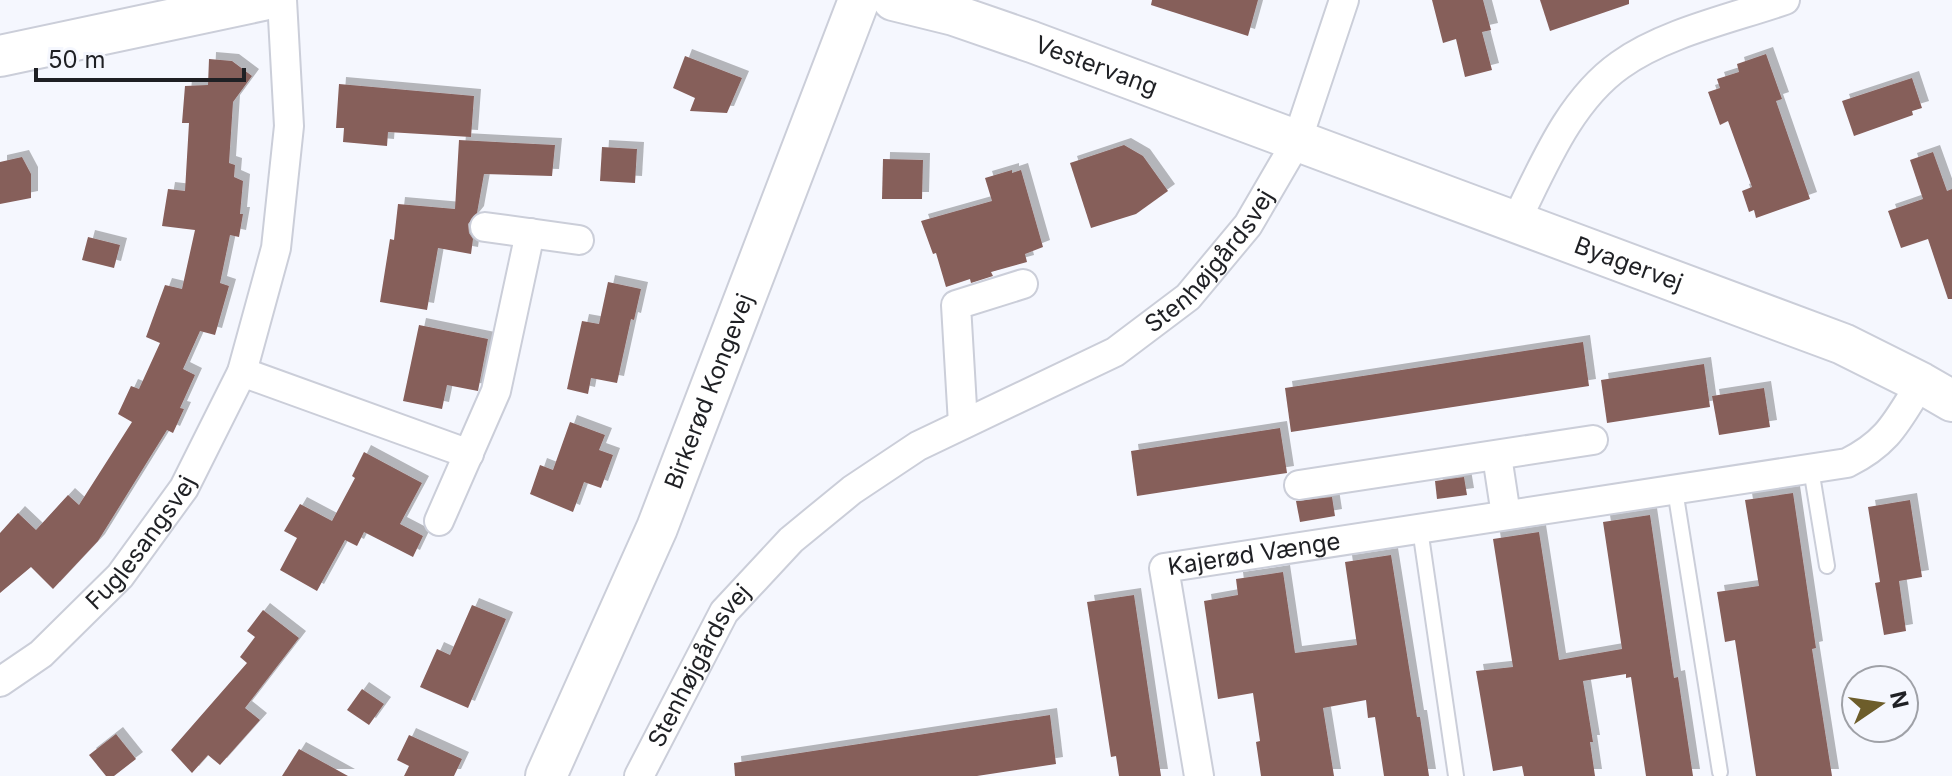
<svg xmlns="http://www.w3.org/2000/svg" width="1952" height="776" font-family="Inter,sans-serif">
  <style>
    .building { fill: #865e5a; filter: url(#shadow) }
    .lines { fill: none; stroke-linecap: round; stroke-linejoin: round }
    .lane-casing { stroke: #cbced9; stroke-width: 18 }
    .street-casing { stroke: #cbced9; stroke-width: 32 }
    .secondary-casing { stroke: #cbced9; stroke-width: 44 }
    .lane { stroke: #fff; stroke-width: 14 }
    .street { stroke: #fff; stroke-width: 28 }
    .secondary { stroke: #fff; stroke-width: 40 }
    .labels { text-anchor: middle; stroke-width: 8; stroke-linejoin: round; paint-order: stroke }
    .street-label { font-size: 24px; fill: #1f2024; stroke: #f5f7fe }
  </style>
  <defs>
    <filter id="shadow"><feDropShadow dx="7" dy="-7" stdDeviation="0" flood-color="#0004"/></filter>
  </defs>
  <rect width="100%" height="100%" fill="#f5f7fe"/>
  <g class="building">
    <polygon points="1152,0 1258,0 1248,36 1151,5"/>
    <polygon points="1432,0 1483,0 1491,30 1482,32 1492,70 1465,77 1456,39 1443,43"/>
    <polygon points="1540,0 1629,0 1629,4 1550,31"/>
    <polygon points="1766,54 1782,99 1776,101 1810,199 1756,218 1754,210 1749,212 1742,191 1752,187 1728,121 1720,125 1708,92 1720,88 1717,79 1739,72 1737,64"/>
    <polygon points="685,56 742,78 727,113 690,111 695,98 673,88"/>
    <polygon points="209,59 232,61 252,76 233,102 229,163 235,165 234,177 243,181 240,214 243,214 239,237 230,235 220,283 229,286 215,335 200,331 183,369 195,375 180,408 184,409 173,433 167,430 98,541 53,589 31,567 0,593 0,533 18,513 36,530 68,495 79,505 132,422 118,414 131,386 139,389 160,343 146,337 165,285 182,289 195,230 162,226 168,189 185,191 189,123 182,123 185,86 208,85"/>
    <polygon points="1912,78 1922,108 1912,111 1913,115 1854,136 1842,101"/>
    <polygon points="339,84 474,96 471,137 388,132 387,146 343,142 344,128 336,128"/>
    <polygon points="459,140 555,145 552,176 484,174 477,213 468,224 469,233 473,239 471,254 438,248 427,310 380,302 390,239 394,240 398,204 455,209"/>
    <polygon points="1124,145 1143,156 1168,191 1136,214 1091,228 1070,163"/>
    <polygon points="602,147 637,149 635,183 600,181"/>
    <polygon points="1933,152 1947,191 1952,189 1952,299 1948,299 1928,239 1901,248 1888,211 1923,199 1910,160"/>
    <polygon points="22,157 31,174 31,198 0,204 0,162"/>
    <polygon points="883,159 923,160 922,199 882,199"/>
    <polygon points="1012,170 1012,173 1021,170 1043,247 1025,254 1027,262 991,272 993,276 971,283 970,279 946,287 936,253 933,254 921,221 992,201 985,178"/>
    <polygon points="88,237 120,245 114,268 82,260"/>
    <polygon points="608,282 641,289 634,320 631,319 617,383 591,378 588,394 567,389 582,321 599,324"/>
    <polygon points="419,325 488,339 478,391 447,385 442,409 403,401"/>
    <polygon points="1583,342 1589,386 1291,432 1285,388"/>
    <polygon points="1704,364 1710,407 1607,423 1601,380"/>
    <polygon points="1764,388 1770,427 1719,435 1712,396"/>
    <polygon points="570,422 605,435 599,450 613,455 601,488 584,482 573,512 530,494 540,465 553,470"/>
    <polygon points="1280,428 1287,473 1137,496 1131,451"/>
    <polygon points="364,452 422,483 400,524 423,536 413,557 364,532 357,546 345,540 317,591 280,570 297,538 284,531 300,504 332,521 355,478 352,476"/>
    <polygon points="1464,477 1467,495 1437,499 1435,481"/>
    <polygon points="1793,493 1816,648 1812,649 1832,776 1756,776 1735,640 1725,642 1717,592 1759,586 1745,500"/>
    <polygon points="1332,497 1335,516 1300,522 1296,501"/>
    <polygon points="1910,500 1922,577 1899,581 1906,631 1884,635 1875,583 1880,582 1868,507"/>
    <polygon points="1650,515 1674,678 1678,677 1693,776 1646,776 1631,677 1626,678 1626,674 1583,681 1593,742 1590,742 1595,776 1524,776 1522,766 1493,771 1476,671 1513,667 1493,539 1539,532 1559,660 1622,649 1603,522"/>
    <polygon points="1391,555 1417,717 1420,717 1429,776 1384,776 1375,717 1368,718 1366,700 1323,708 1334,776 1261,776 1256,742 1260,741 1253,693 1218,699 1204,601 1238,595 1236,579 1283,572 1295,653 1357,645 1345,562"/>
    <polygon points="1134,595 1161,776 1119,776 1116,756 1111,757 1087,602"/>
    <polygon points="472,605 506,619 468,708 420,687 437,649 450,655"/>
    <polygon points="263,610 299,638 245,708 260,720 220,765 208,755 192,773 171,750 247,663 240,657 255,637 247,631"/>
    <polygon points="362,689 384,704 369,725 347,710"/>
    <polygon points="1050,715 1056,764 977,776 735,776 734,763"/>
    <polygon points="116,734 136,759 114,776 106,776 89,755"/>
    <polygon points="409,735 462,759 454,776 404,776 409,766 397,760"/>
    <polygon points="299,749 348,776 282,776"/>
  </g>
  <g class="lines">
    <defs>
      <g id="lane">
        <polyline points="1811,469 1827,566"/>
        <polyline points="1675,490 1720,772"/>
        <polyline points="1420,529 1456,776"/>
      </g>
      <g id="street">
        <path d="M1516 221C1543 167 1569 101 1620 65 1664 33 1733 18 1785 0"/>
        <polyline points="485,227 579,240"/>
        <polyline points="242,372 469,454"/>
        <polyline points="963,424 956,305 1023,284"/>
        <polyline points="1497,456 1506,515"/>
        <polyline points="1299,485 1593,440"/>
        <polyline points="439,521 496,391 530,233"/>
        <path id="s1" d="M0 682 41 654 120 576 184 488 242 372 276 248 289 126 282 0"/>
        <path id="s2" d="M639 776 724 612 791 540 852 490 918 446 1115 352 1188 297 1248 225 1297 141 1344 0"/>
        <path id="s3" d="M1199 776 1164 568 1847 463C1889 442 1897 421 1921 383"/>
      </g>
      <g id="secondary">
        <path id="s4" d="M893 0 954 15 1032 42 1843 344 1921 383 1952 401"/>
        <polyline points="0,56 263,0"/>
        <path id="s5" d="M546 776 657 528 859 0"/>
      </g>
    </defs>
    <use href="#lane" class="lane-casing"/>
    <use href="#street" class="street-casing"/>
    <use href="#secondary" class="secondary-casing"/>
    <use href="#lane" class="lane"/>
    <use href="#street" class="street"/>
    <use href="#secondary" class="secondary"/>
  </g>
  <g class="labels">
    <g class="street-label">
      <text dy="8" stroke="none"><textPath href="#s4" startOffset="214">Vestervang</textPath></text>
      <text dy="8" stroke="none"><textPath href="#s2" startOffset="792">Stenhøjgårdsvej</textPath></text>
      <text dy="8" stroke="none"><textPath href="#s4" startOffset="782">Byagervej</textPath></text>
      <text dy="8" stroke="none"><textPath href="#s5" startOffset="418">Birkerød Kongevej</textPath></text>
      <text dy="8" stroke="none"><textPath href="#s1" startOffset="200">Fuglesangsvej</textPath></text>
      <text dy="8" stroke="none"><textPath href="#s3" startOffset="302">Kajerød Vænge</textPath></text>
      <text dy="8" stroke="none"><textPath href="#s2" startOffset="126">Stenhøjgårdsvej</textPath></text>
    </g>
  </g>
  <g transform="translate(1880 704) rotate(77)"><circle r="38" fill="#f5f7fe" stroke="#9fa1a7" stroke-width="2"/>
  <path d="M0-6L14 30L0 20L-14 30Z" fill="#6d5d2a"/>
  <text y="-12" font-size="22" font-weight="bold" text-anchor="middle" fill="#1f2024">N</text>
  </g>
  <path d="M36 68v12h208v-12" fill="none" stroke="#1f2024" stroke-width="4"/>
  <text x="48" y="68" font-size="24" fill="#1f2024" stroke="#f5f7fe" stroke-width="6" paint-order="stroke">50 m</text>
</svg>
